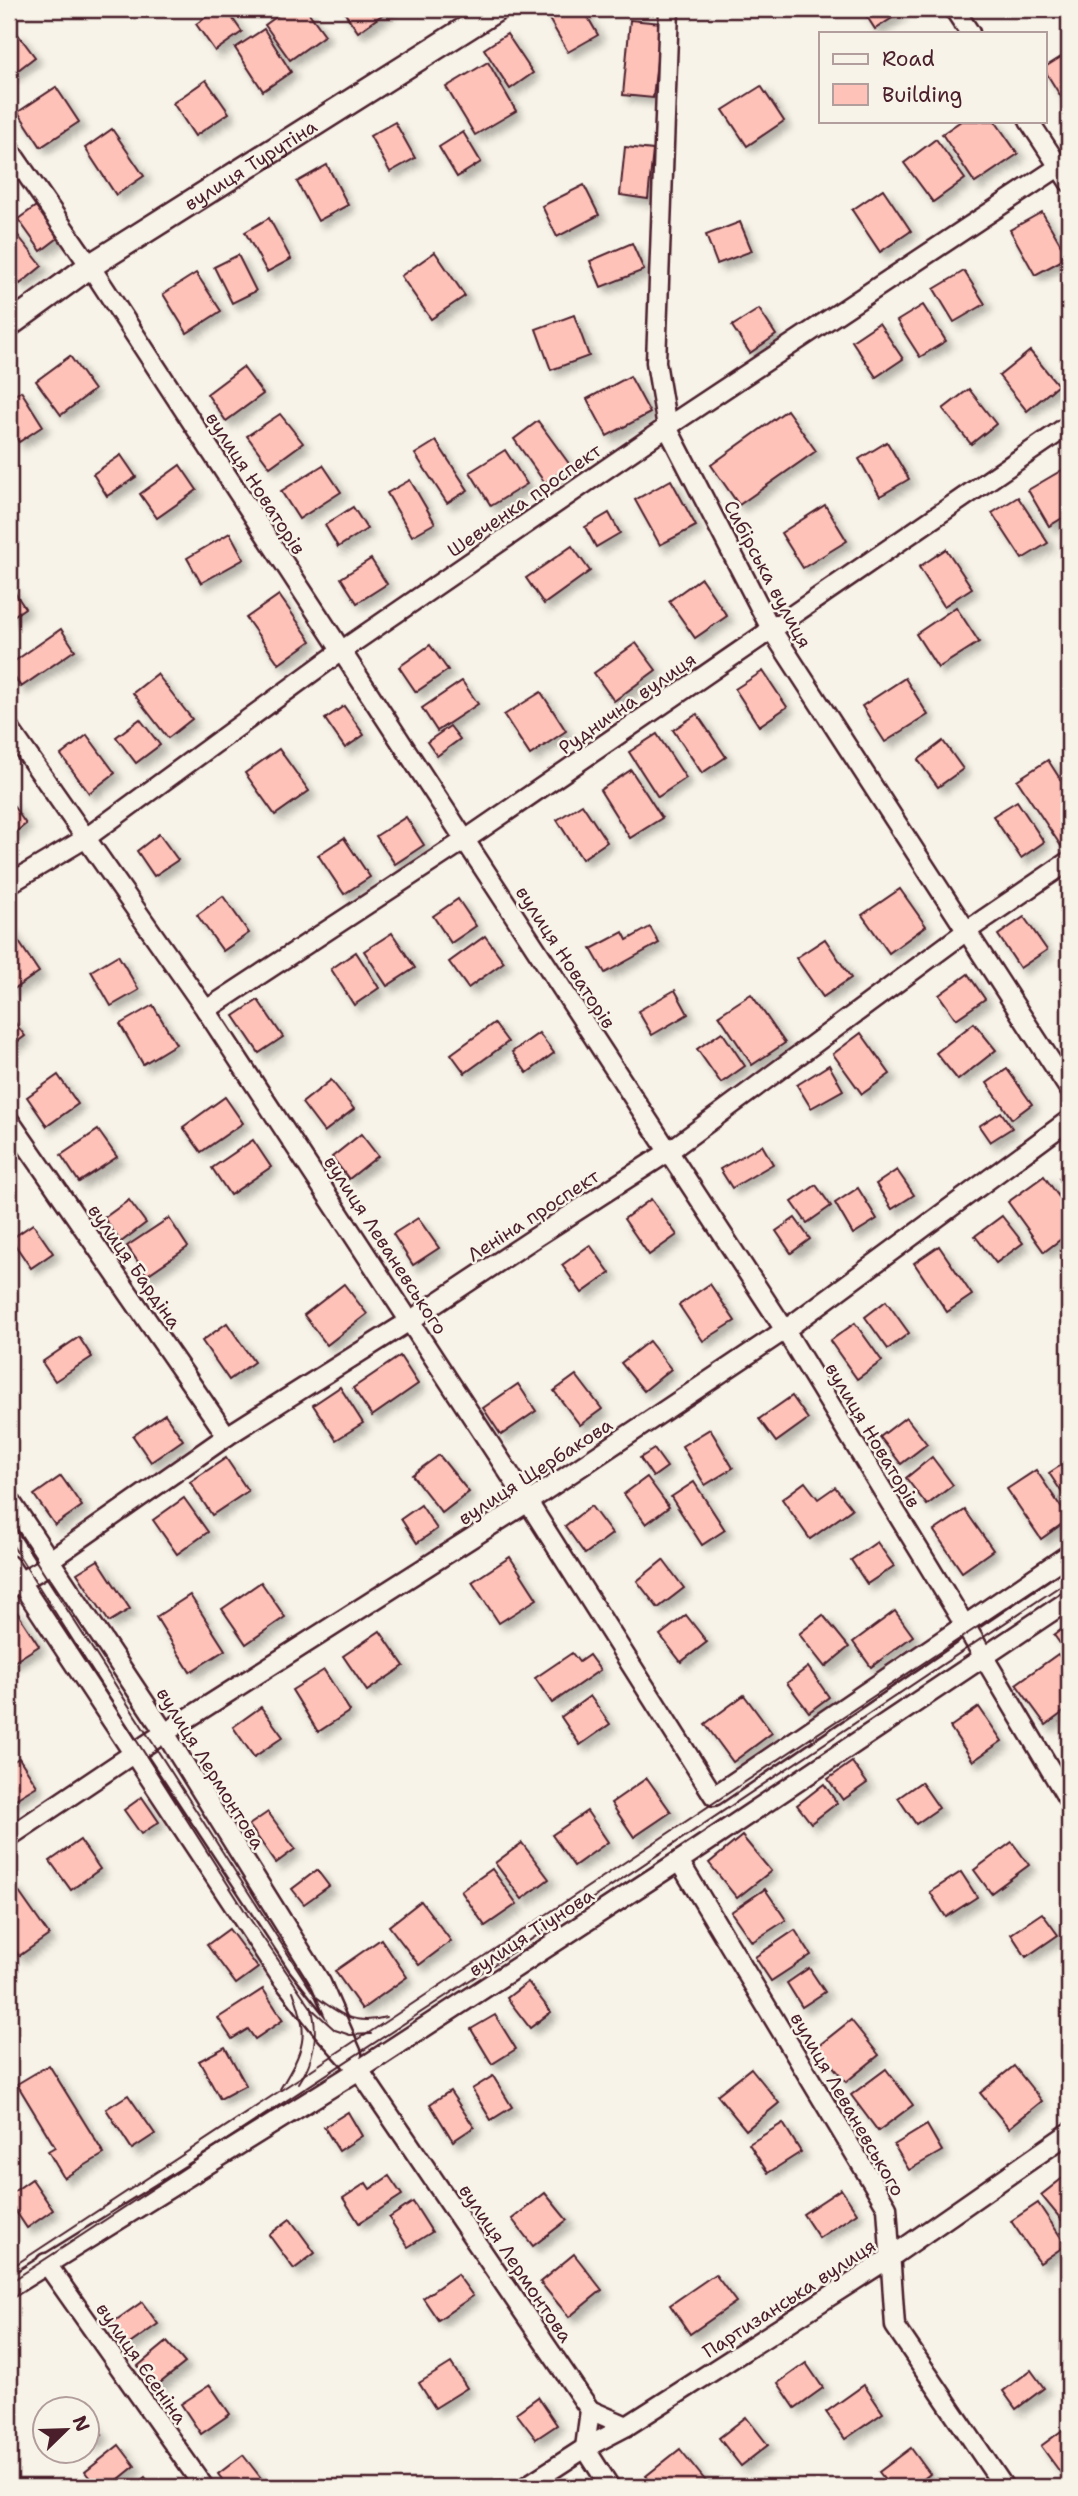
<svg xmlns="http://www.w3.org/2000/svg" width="1078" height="2496" font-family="'Shantell Sans',sans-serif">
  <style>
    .building { fill: #fec2b9; stroke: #4a1f2b; stroke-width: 2; filter: url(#shadow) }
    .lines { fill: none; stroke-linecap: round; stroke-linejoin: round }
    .minor-casing { stroke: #4a1f2b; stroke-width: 23 }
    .tertiary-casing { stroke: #4a1f2b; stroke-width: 28 }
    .minor { stroke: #f7f3e8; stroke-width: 18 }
    .tertiary { stroke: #f7f3e8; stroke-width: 23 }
    .tram { stroke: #4a1f2b; stroke-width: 2 }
    .labels { text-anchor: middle; stroke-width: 5; stroke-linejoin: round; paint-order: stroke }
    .street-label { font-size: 19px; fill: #4a1f2b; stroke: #f7f3e8 }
  </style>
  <defs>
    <filter id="shadow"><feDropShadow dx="6" dy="6" stdDeviation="3.5" flood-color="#0004"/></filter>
  </defs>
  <rect width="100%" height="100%" fill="#f7f3e8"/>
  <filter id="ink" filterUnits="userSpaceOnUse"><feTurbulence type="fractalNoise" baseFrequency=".0143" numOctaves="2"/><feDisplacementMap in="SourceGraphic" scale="14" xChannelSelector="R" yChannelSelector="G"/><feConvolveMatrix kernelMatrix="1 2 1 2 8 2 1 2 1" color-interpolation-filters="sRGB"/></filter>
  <g filter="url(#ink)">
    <g class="building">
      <polygon points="218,9 226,9 242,32 215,51 196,24"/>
      <polygon points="287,9 306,9 325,35 290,60 265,25"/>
      <polygon points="342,9 388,9 389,10 358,32"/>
      <polygon points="552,9 583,9 598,35 568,52 545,12"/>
      <polygon points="862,9 898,9 900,13 875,29"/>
      <polygon points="630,20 661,23 653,98 623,95"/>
      <polygon points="264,29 291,72 263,91 235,48"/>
      <polygon points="17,33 35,57 9,77 9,39"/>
      <polygon points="507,34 533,73 510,89 484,49"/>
      <polygon points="1069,52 1069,107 1068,108 1045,71 1045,67"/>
      <polygon points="488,62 516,111 475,135 446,87"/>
      <polygon points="206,80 229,113 195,136 173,103"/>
      <polygon points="761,86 784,121 747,146 723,110"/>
      <polygon points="56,87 79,122 41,147 18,112"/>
      <polygon points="961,121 995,121 1018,154 975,183 942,134"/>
      <polygon points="395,122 415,158 390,172 370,136"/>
      <polygon points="112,129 144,176 116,195 85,148"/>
      <polygon points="463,132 481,162 457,177 439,147"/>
      <polygon points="936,139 965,179 933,202 904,163"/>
      <polygon points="625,147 653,150 648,199 620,195"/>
      <polygon points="327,165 348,205 318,221 297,182"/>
      <polygon points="584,185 599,215 557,237 542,206"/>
      <polygon points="883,189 911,231 880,252 852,210"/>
      <polygon points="39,204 62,235 41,251 18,219"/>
      <polygon points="1042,212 1068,257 1035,275 1010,230"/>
      <polygon points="269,218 291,259 267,272 245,232"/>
      <polygon points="740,222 752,251 717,264 706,235"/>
      <polygon points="16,233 42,266 20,284 9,270 9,239"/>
      <polygon points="632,243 644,270 601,287 590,261"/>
      <polygon points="435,252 465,296 431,319 401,276"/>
      <polygon points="238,255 256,291 232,303 214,267"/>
      <polygon points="964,271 985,304 954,322 934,289"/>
      <polygon points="196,273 221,311 187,333 163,294"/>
      <polygon points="923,305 946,341 920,357 897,321"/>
      <polygon points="759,309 776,335 750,353 732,326"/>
      <polygon points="574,315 589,356 551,370 536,329"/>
      <polygon points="879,323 903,359 876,377 852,341"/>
      <polygon points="1030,351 1058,385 1027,411 999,376"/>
      <polygon points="70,356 94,390 61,415 36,381"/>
      <polygon points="243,367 263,394 226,421 207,394"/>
      <polygon points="630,376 650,413 607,436 587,399"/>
      <polygon points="969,389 996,424 971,444 943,409"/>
      <polygon points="21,391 43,426 19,442 9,426 9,399"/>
      <polygon points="787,410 816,451 739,505 711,465"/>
      <polygon points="280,414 303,443 270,467 247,436"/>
      <polygon points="538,421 570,465 545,483 514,439"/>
      <polygon points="436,441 468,490 447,503 415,454"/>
      <polygon points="887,442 909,479 880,496 859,459"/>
      <polygon points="505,450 527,484 491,506 470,472"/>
      <polygon points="121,455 136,477 107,496 93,474"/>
      <polygon points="180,465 197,490 157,518 140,494"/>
      <polygon points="323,465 341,492 299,519 281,491"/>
      <polygon points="1069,466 1069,514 1049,526 1028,490"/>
      <polygon points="410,480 435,523 412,536 387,493"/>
      <polygon points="671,480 696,526 660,545 635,500"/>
      <polygon points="1018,497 1048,543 1022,559 992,513"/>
      <polygon points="825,505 847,541 803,568 781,533"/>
      <polygon points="353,507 367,529 338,547 325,525"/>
      <polygon points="609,513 620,533 596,547 585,527"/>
      <polygon points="230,533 244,559 201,583 187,558"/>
      <polygon points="572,546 590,571 544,604 526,578"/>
      <polygon points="946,549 972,588 944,606 919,567"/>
      <polygon points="371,559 387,584 357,603 341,578"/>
      <polygon points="701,578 727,616 695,638 669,601"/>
      <polygon points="9,584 25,608 9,619"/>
      <polygon points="279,595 311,641 279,664 246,618"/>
      <polygon points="956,607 979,642 938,668 916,634"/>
      <polygon points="61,629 75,650 21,687 9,669 9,665"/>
      <polygon points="636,643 656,670 614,701 594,673"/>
      <polygon points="430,645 448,670 416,692 399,667"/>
      <polygon points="763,671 787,707 759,726 735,689"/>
      <polygon points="157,674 192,719 168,738 133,693"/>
      <polygon points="905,678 928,715 885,742 862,706"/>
      <polygon points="462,681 478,704 437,731 422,708"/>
      <polygon points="541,692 566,731 530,755 504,715"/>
      <polygon points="344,706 364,735 345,748 325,719"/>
      <polygon points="697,714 726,757 702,773 673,730"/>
      <polygon points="140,719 160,745 136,763 116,737"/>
      <polygon points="450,726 460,739 437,756 427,742"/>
      <polygon points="657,734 686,778 658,797 629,752"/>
      <polygon points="87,735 115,773 89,793 61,755"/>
      <polygon points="943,741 963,769 938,787 918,760"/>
      <polygon points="279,749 309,791 275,815 245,773"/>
      <polygon points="1048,760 1069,793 1069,841 1061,846 1017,780"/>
      <polygon points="631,770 662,818 630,838 600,790"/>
      <polygon points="9,800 26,824 9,837"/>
      <polygon points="1017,801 1044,842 1021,858 993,816"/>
      <polygon points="582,804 607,842 582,859 557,820"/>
      <polygon points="406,817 424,845 395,864 376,836"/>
      <polygon points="159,834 178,860 154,876 137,851"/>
      <polygon points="344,838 370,877 344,894 318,855"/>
      <polygon points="900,889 926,926 889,953 862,915"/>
      <polygon points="223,896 249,933 223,951 197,915"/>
      <polygon points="458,899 476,926 451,943 433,916"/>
      <polygon points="1024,917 1047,950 1020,968 998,935"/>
      <polygon points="9,927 39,972 11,991 9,987"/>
      <polygon points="650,927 659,943 605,973 591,949 623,932 627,940"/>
      <polygon points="392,933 415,968 387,986 364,951"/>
      <polygon points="485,936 504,962 468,988 449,962"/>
      <polygon points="825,939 851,978 823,997 796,958"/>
      <polygon points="356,952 379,988 354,1005 331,969"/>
      <polygon points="118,955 139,990 111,1006 91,971"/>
      <polygon points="968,974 985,999 956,1019 939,995"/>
      <polygon points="675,990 688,1014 652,1035 638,1011"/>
      <polygon points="751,994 785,1043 752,1065 719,1015"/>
      <polygon points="258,1000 283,1037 259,1053 234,1016"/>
      <polygon points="153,1005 176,1044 143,1064 120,1024"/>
      <polygon points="9,1015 25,1036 9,1048"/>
      <polygon points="494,1023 508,1042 465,1073 451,1054"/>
      <polygon points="974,1023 996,1050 958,1080 936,1053"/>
      <polygon points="722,1032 745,1066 721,1083 697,1049"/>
      <polygon points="539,1033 554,1053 527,1073 512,1052"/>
      <polygon points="861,1033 890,1074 862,1094 833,1054"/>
      <polygon points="829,1065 843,1090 811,1108 797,1085"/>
      <polygon points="1007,1069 1032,1104 1012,1119 987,1083"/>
      <polygon points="58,1075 78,1104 47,1126 27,1097"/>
      <polygon points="331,1080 354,1109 324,1132 302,1103"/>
      <polygon points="225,1097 243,1123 201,1152 183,1127"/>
      <polygon points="1001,1112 1012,1128 990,1142 979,1126"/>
      <polygon points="98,1130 117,1157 79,1182 61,1155"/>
      <polygon points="361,1134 378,1156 349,1179 332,1157"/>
      <polygon points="253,1140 271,1167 230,1195 212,1168"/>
      <polygon points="762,1145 773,1164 732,1188 720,1169"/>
      <polygon points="897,1170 914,1195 892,1209 876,1184"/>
      <polygon points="1069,1170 1069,1191 1059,1178"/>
      <polygon points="1044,1176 1069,1211 1069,1233 1044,1252 1008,1202"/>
      <polygon points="816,1185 831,1206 807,1223 792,1202"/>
      <polygon points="858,1188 877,1219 853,1234 835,1203"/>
      <polygon points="651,1199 677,1235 649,1255 624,1219"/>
      <polygon points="129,1200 146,1223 121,1242 104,1218"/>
      <polygon points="1002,1216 1023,1243 996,1263 975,1236"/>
      <polygon points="169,1218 188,1247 147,1275 127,1246"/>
      <polygon points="418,1218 439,1248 413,1265 393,1234"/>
      <polygon points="795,1218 810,1239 791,1253 776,1231"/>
      <polygon points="33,1224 53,1253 31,1268 11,1239"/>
      <polygon points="590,1245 610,1273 582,1293 562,1265"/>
      <polygon points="939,1246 972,1295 947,1312 914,1263"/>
      <polygon points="344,1284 367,1314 327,1345 304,1315"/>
      <polygon points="710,1284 735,1321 703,1341 679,1305"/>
      <polygon points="886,1301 909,1333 888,1349 865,1317"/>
      <polygon points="227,1323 254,1362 229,1380 202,1341"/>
      <polygon points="855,1323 882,1361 857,1379 830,1341"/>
      <polygon points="79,1337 92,1357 55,1381 42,1362"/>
      <polygon points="649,1341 671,1369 644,1391 621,1363"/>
      <polygon points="400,1356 418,1384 372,1416 353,1388"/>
      <polygon points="576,1375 602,1409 580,1425 554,1391"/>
      <polygon points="518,1384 536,1411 501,1435 483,1408"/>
      <polygon points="340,1387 363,1423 336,1440 313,1405"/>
      <polygon points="792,1396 808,1419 776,1442 759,1419"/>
      <polygon points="165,1414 183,1440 151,1462 133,1436"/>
      <polygon points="906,1417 927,1444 901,1464 880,1437"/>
      <polygon points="710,1429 733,1468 705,1485 682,1446"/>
      <polygon points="654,1449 667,1467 653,1477 640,1458"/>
      <polygon points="439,1455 469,1492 442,1513 412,1475"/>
      <polygon points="932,1457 953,1485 927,1505 906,1478"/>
      <polygon points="226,1458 248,1491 212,1515 190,1482"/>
      <polygon points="1069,1460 1069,1503 1049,1473"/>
      <polygon points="1036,1470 1069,1519 1041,1539 1007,1489"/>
      <polygon points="61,1476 82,1506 55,1525 34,1495"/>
      <polygon points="647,1477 669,1507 646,1524 624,1494"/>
      <polygon points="694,1482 725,1530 702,1545 671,1497"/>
      <polygon points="805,1482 818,1499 835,1487 852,1509 810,1539 782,1499"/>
      <polygon points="184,1498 208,1532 177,1554 153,1520"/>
      <polygon points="421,1505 437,1529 417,1543 401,1519"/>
      <polygon points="591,1506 612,1534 585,1554 565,1526"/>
      <polygon points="965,1510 993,1550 962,1572 934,1531"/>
      <polygon points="877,1542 894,1566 867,1584 851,1560"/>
      <polygon points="510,1557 537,1599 499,1623 472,1582"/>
      <polygon points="98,1560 130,1609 109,1622 77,1573"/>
      <polygon points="663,1560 684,1588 658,1608 637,1581"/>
      <polygon points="261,1582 285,1617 246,1644 222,1609"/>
      <polygon points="190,1595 225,1650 190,1672 156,1617"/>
      <polygon points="15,1609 39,1646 9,1665 9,1613"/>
      <polygon points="895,1611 913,1636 871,1667 853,1642"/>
      <polygon points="686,1615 707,1642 681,1662 660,1635"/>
      <polygon points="823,1615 849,1647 825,1667 799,1634"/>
      <polygon points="1069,1624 1069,1656 1054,1635"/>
      <polygon points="380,1631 404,1666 367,1691 343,1656"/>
      <polygon points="572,1653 579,1662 589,1655 600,1670 552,1703 535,1678"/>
      <polygon points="1058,1654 1069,1670 1069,1708 1046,1725 1016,1684"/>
      <polygon points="808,1667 829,1697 809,1712 787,1683"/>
      <polygon points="324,1670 350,1711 318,1732 292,1690"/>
      <polygon points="744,1695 772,1733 733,1762 705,1724"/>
      <polygon points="590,1696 610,1724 580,1745 561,1717"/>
      <polygon points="261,1707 283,1737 254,1757 233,1727"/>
      <polygon points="979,1707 1002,1741 973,1761 950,1727"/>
      <polygon points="19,1758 37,1786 9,1803 9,1764"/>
      <polygon points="852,1762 867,1783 843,1800 828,1779"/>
      <polygon points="647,1778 671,1812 634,1837 611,1803"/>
      <polygon points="921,1782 939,1808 916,1824 898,1798"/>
      <polygon points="824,1784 837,1803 811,1823 797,1805"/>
      <polygon points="142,1797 159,1822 141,1834 124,1810"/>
      <polygon points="587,1811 608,1842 574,1866 552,1835"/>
      <polygon points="268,1812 295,1849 276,1863 249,1825"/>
      <polygon points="742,1836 771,1871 737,1898 709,1863"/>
      <polygon points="80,1840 100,1869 71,1890 50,1861"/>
      <polygon points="1012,1842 1029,1865 991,1893 974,1870"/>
      <polygon points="522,1843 549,1879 522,1899 495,1863"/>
      <polygon points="492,1869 517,1904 485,1926 461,1891"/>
      <polygon points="317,1870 329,1886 304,1904 292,1889"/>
      <polygon points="961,1872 977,1897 946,1917 930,1892"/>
      <polygon points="14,1885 49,1935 19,1956 9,1942 9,1888"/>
      <polygon points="765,1889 786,1920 752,1942 731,1912"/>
      <polygon points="421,1901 451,1941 419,1965 389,1926"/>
      <polygon points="1042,1913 1058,1935 1026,1957 1011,1934"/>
      <polygon points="229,1929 258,1968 236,1984 207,1945"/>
      <polygon points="795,1930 811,1955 771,1981 755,1957"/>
      <polygon points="381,1939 407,1977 362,2009 335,1971"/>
      <polygon points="809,1968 825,1992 802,2007 787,1983"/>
      <polygon points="528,1982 551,2012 530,2028 507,1998"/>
      <polygon points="263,1989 283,2020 255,2039 248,2029 232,2039 218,2018"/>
      <polygon points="495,2015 516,2049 492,2064 471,2029"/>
      <polygon points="851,2020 879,2055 846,2082 817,2047"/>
      <polygon points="225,2047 246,2085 220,2099 199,2061"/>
      <polygon points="49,2065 104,2154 64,2178 48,2151 55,2147 17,2084"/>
      <polygon points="1014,2066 1042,2101 1009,2128 980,2093"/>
      <polygon points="751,2068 779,2103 746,2130 717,2095"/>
      <polygon points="886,2069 913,2105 878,2131 851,2095"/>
      <polygon points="493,2076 512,2107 491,2120 472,2089"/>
      <polygon points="450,2091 474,2127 453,2141 430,2104"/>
      <polygon points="128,2095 155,2134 132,2149 106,2109"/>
      <polygon points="348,2112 362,2136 339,2151 324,2127"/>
      <polygon points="783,2123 801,2152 768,2173 749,2144"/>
      <polygon points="927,2125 942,2151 909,2170 894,2145"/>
      <polygon points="1069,2173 1069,2229 1041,2195"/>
      <polygon points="389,2176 402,2195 359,2223 343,2198 366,2183 370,2189"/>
      <polygon points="32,2179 53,2210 27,2228 9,2201 9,2195"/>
      <polygon points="841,2189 857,2213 819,2238 803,2214"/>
      <polygon points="545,2193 567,2220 533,2246 512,2219"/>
      <polygon points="413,2202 432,2232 408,2247 389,2218"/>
      <polygon points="1038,2203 1066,2245 1040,2263 1011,2221"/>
      <polygon points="290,2219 315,2253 294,2269 269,2235"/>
      <polygon points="574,2254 602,2290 569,2317 540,2282"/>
      <polygon points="457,2274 473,2296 438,2320 423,2298"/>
      <polygon points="715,2274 736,2302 690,2334 670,2305"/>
      <polygon points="142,2302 158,2324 128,2345 112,2323"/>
      <polygon points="167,2342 185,2363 155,2387 138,2366"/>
      <polygon points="451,2363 467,2388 435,2408 419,2383"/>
      <polygon points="806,2363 823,2388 795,2408 778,2383"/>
      <polygon points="1031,2370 1044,2388 1016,2409 1003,2391"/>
      <polygon points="210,2385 230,2414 201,2434 181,2404"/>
      <polygon points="864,2385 883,2413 845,2439 826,2412"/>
      <polygon points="538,2397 557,2425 536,2439 516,2413"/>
      <polygon points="76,2400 82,2408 64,2408"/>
      <polygon points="88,2415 102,2435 88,2445"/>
      <polygon points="746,2417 768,2445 741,2466 719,2438"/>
      <polygon points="1064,2429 1069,2437 1069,2472 1063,2476 1041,2446"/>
      <polygon points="119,2445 135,2466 109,2487 97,2487 85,2472"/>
      <polygon points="911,2448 930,2474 913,2487 891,2487 879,2472"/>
      <polygon points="680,2449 708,2484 704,2487 655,2487 646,2476"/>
      <polygon points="243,2455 268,2487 228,2487 218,2474"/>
      <polygon points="145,2477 153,2487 133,2487"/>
    </g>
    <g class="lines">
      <defs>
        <g id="minor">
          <polyline points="669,9 656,362 667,427 771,629 1069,1089"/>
          <polyline points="954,9 970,33"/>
          <polyline points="1029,121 1069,182"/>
          <polyline points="9,149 90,266 785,1330 969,1632 1069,1801"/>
          <polyline points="9,728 206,1010 528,1502 714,1796 1069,1554"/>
          <polyline points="9,884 86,838 341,651 667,427 1069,160"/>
          <polyline points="206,1010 465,840 1069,425"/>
          <polyline points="9,1120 227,1436"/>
          <polyline points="9,1499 165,1733 321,1983 352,2054"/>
          <polyline points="9,1565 281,1977 323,2030 359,2070 590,2410 585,2448 610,2487"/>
          <polyline points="9,1588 42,1569 50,1560 227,1436 411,1320 536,1237 668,1152 965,932 1069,861"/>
          <polyline points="9,1837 152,1741 528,1502 785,1330 1069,1120"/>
          <polyline points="679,1861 887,2207 895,2326 1004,2487"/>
          <polyline points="46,2263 204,2487"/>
          <polyline points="9,2288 359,2070 679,1861 1069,1600"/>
          <polyline points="590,2410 627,2426"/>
          <polyline points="525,2487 585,2448 627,2426 891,2257 1069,2133"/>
        </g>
        <g id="tertiary">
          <path id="s1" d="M9 325 90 266 497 9"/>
        </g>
      </defs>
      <use href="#minor" class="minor-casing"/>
      <use href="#tertiary" class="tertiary-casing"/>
      <use href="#minor" class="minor"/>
      <use href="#tertiary" class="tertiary"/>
      <g class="tram">
        <path d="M9 1519 315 1996C339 2014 355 2026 386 2017"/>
        <polyline points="9,1540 250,1919 312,2009 335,2030 350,2035 371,2034"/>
        <polyline points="364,2036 1069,1566"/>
        <polyline points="305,2074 364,2035"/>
        <path d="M299 2083C314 2060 319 2033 311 2006"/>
        <path d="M280 2089C304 2049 310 2037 293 1991"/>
        <polyline points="9,2269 304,2075"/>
        <polyline points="9,2283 493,1965 1069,1580"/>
      </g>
    </g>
  </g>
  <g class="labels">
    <g class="street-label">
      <text dy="7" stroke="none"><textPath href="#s1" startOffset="290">вулиця Турутіна</textPath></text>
      <text transform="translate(256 483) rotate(57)" y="7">вулиця Новаторів</text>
      <text transform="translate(524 500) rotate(-35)" y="7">Шевченка проспект</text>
      <text transform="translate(768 574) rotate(62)" y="7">Сибірська вулиця</text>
      <text transform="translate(627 703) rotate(-35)" y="7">Руднична вулиця</text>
      <text transform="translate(566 957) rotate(57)" y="7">вулиця Новаторів</text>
      <text transform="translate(533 1215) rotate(-33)" y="7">Леніна проспект</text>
      <text transform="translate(386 1245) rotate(57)" y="7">вулиця Леваневського</text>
      <text transform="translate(135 1266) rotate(55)" y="7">вулиця Бардіна</text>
      <text transform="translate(873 1435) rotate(59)" y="7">вулиця Новаторів</text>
      <text transform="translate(535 1471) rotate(-33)" y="7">вулиця Щербакова</text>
      <text transform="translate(211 1768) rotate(58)" y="7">вулиця Лермонтова</text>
      <text transform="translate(531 1932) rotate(-33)" y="7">вулиця Тіунова</text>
      <text transform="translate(848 2104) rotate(60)" y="7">вулиця Леваневського</text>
      <text transform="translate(516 2263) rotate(56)" y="7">вулиця Лермонтова</text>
      <text transform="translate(789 2298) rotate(-33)" y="7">Партизанська вулиця</text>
      <text transform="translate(142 2363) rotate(55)" y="7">вулиця Єсеніна</text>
    </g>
  </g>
  <rect width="1078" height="2496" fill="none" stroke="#f7f3e8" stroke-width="35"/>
  <rect x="18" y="18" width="1043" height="2461" fill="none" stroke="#4a1f2b" stroke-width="2.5" filter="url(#ink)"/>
  <rect x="819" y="32" width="228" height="91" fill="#f7f3e8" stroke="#b29e9c" stroke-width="2"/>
  <rect x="833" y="54" width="35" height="10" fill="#f7f3e8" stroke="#b29e9c" stroke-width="2"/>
  <text x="882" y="66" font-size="21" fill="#4a1f2b">Road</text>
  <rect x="833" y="84" width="35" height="21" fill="#fec2b9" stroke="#b29e9c" stroke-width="2"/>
  <text x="882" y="102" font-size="21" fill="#4a1f2b">Building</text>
  <g transform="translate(66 2430) rotate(67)"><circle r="33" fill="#f7f3e8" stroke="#b29e9c" stroke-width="2"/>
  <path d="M0-5L12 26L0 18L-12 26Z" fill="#4a1f2b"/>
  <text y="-10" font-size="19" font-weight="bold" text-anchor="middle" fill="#4a1f2b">N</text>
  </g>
</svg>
